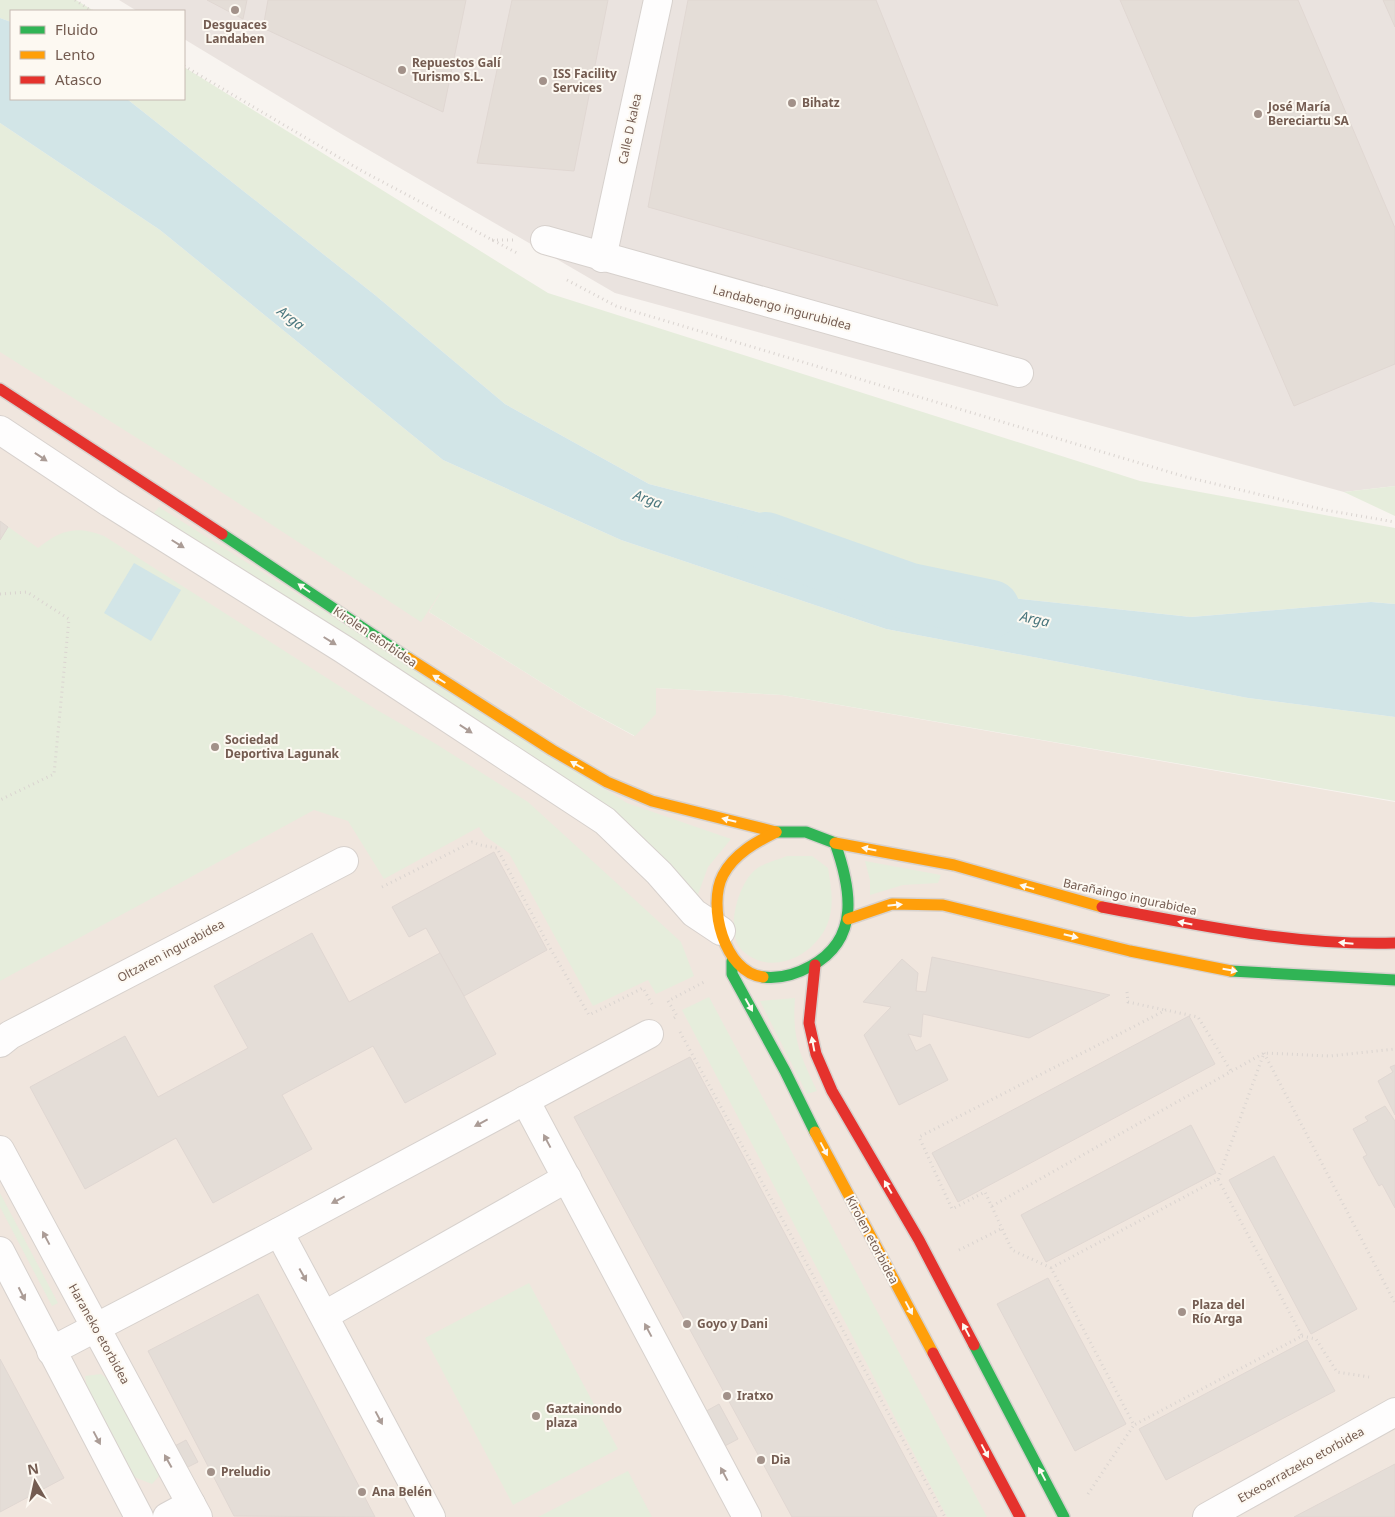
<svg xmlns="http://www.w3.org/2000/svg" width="1395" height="1517" font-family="'Noto Sans',sans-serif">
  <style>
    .residential { fill: #f0e6de }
    .industrial { fill: #eae3df }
    .green { fill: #e6eddc }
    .water { fill: #d2e5e7 }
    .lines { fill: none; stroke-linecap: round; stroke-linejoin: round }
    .river { stroke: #d2e5e7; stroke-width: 58 }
    .building { fill: #e4ddd7; stroke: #e0d7d2 }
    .street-casing { stroke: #d7d1cd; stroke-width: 30 }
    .fast-casing { stroke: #d7d1cd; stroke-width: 14 }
    .slow-casing { stroke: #d7d1cd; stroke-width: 14 }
    .jam-casing { stroke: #d7d1cd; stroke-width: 14 }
    .path { stroke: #dad4d0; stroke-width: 3; stroke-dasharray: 1 4; stroke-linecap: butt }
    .street { stroke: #fefdfd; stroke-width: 28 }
    .fast { stroke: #30b455; stroke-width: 11 }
    .slow { stroke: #ff9f0a; stroke-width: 11 }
    .jam { stroke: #e5322d; stroke-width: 11 }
    .oneway { fill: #ab9c96 }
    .oneway2 { fill: #fdf9f2 }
    .poi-dot { fill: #a29189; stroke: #fdf9f2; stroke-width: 2 }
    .labels { text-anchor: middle; stroke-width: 4; stroke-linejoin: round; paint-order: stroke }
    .poi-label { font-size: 12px; font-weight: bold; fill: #745c51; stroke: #fdf9f2; text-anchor: start }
    .street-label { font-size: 12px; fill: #745c51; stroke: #fdf9f2 }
    .water-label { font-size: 14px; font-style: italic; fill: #49767d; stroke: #fdf9f2 }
  </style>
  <rect width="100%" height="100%" fill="#f8f4f0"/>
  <polygon class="residential" points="0,263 213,392 445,588 429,612 581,707 634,736 656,688 782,695 1395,802 1395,1517 0,1517"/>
  <polygon class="industrial" points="119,0 1395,0 1395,486 1344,492 615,293 343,135 184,39 184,11 137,11"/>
  <g class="green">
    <polygon points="0,0 76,0 94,11 11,11 11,22 0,18"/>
    <polygon points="184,67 548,293 1140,481 1395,528 1395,604 1371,602 1191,617 1002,597 871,591 777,517 649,484 505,404 375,295 127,99 184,99"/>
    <polygon points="0,123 160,230 443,460 621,540 886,629 1248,698 1395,717 1395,801 782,695 656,688 656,714 635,736 581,707 429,612 444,587 421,622 172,460 0,352"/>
    <polygon points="1395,486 1395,516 1344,492"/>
    <polygon points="159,507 627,803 731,839 708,867 697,897 612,814 153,514"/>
    <path d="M0 521 38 548C60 530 77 525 104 536L377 710 436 744 528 802 681 942 694 976 656 994 648 980 593 1006 509 853 485 836 479 827 384 879 348 821 314 810 0 981Z"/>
    <path d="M787 856H812L828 868C831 887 835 906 827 925 814 955 774 976 745 953 723 937 737 885 755 870 763 863 778 860 787 856Z"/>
    <polygon points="865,861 941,875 938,883 903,885 870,895 870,880"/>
    <polygon points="709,997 987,1517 947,1517 682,1010"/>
    <path d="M795 998C792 1040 800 1054 817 1091L807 1094 760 1001Z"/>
    <polygon points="0,1193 58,1303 52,1306 0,1207"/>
    <polygon points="529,1283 618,1449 513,1505 425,1338"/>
    <polygon points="101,1374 116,1385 160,1475 152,1484 129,1475 87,1390 85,1376"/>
    <polygon points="628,1471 652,1517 538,1517"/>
  </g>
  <g class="water">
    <polygon points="0,18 11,22 11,99 127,99 375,295 505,404 649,484 777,517 871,591 1002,597 1191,617 1371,602 1395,604 1395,717 1248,698 886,629 621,540 443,460 160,230 0,123"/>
    <polygon points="134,563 181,590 151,641 104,613"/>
  </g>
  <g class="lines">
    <polyline class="river" points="766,541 910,592 991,609"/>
  </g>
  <g class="building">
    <polygon points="207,0 247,0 243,19"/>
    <polygon points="268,0 466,0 443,112 263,28"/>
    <polygon points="512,0 608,0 574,171 477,163"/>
    <polygon points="688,0 876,0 998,306 648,207"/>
    <polygon points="1120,0 1298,0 1395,228 1395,364 1294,406"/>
    <polygon points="1383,0 1395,0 1395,27"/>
    <polygon points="0,521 8,527 0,540"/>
    <polygon points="494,852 547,950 464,996 426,928 409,937 392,907"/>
    <polygon points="312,933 349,1002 440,953 496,1054 405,1103 373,1046 282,1095 312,1149 213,1203 176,1138 85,1189 30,1087 125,1036 158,1097 248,1048 214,986"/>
    <polygon points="932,957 1110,995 1029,1038 923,1014 921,1037 908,1034 916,1051 930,1044 948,1080 899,1105 864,1035 891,1007 863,1002 902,959 918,973 916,991 926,992"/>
    <polygon points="1189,1016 1215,1064 958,1202 932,1153"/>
    <polygon points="690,1057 937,1517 792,1517 574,1117"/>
    <polygon points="1395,1065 1395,1115 1378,1081 1393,1072 1390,1067"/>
    <polygon points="1385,1106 1395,1121 1395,1208 1382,1184 1379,1186 1363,1157 1367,1155 1353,1129 1368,1121 1365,1117"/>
    <polygon points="1191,1125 1216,1173 1046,1262 1021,1215"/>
    <polygon points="1274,1156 1357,1309 1311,1334 1229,1180"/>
    <polygon points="1048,1278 1126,1424 1075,1451 997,1304"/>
    <polygon points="258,1294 362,1492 375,1517 234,1516 148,1351"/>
    <polygon points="1307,1340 1335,1391 1166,1480 1139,1429"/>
    <polygon points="0,1359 64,1478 0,1512"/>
    <polygon points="719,1404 738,1439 719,1449 701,1414"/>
    <polygon points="186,1440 198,1462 182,1470 171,1448"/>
    <polygon points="1395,1464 1395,1517 1294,1517"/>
  </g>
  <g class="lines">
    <defs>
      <g id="street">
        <polyline points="545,240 1019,373"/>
        <polyline points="602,258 658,0"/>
        <polyline points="0,430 110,503 343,649 605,821 659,873 694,913 721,931"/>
        <polyline points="0,1043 10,1035 344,861"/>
        <polyline points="525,1100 747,1517"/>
        <polyline points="0,1150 198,1517"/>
        <polyline points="279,1232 431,1517"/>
        <polyline points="0,1251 139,1517"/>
        <polyline points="325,1315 567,1178"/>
        <polyline points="51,1351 279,1232 649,1034"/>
        <polyline points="167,1517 191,1504"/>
        <polyline points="1207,1517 1395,1412"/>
      </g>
      <g id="fast">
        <polyline points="222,534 408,658"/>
        <polyline points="732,961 732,974 785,1071 815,1132"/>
        <polyline points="1231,971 1395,980"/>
        <path d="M763 977C780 979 795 975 811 966 861 939 851 888 835 843L806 832H776"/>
        <polyline points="974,1345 1064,1517"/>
      </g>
      <g id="slow">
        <polyline points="408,658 552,750 607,782 652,801 776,832"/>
        <polyline points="835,843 954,865 1102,907"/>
        <polyline points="848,919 892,904 943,905 1130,951 1231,971"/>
        <path d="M763 977C724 973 707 905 723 875 734 854 756 842 776 832"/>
        <polyline points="815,1132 933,1353"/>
      </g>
      <g id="jam">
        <polyline points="0,389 222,534"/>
        <path d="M1102 907C1198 925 1296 946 1395 943"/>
        <polyline points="815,965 809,1023 816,1054 832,1091 919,1240 974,1345"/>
        <polyline points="933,1353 1020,1517"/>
      </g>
    </defs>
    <use href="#street" class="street-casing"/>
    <use href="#fast" class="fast-casing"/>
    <use href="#slow" class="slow-casing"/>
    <use href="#jam" class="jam-casing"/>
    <g class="path">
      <polyline points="75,0 92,11"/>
      <polyline points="184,66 362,171 517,253"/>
      <polyline points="492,240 516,240"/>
      <polyline points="567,280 616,306 1186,477 1325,510 1395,522"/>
      <polyline points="0,594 27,592 69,619 54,774 0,800"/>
      <polyline points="382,887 472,842 480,845 497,848 550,948 589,1015 643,988 652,1004"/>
      <polyline points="1127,992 1128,1002 1165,1010"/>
      <polyline points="674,1018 677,1016 668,1001 704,982"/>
      <polyline points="680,1032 945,1517"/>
      <polyline points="1264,1053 1395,1303"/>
      <polyline points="1218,1179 1264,1053"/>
      <polyline points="992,1206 1264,1053 1330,1056 1395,1049"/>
      <polyline points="959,1250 1001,1229"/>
      <polyline points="1051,1268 1218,1179 1302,1336 1134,1425 1051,1268 1012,1250 985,1192 952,1209 919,1137 1166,1010 1198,1017 1231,1071"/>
      <polyline points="1302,1336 1316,1339 1337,1372 1369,1377"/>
      <polyline points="1088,1494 1134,1425"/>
    </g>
    <use href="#street" class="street"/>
    <use href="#fast" class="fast"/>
    <use href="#slow" class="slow"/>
    <use href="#jam" class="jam"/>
  </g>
  <defs><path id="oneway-solid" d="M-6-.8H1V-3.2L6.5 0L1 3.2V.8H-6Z" transform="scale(1.25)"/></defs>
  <g class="oneway">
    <use href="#oneway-solid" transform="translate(41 457) rotate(34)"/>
    <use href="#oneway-solid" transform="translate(178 544) rotate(32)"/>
    <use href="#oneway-solid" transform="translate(330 641) rotate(32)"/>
    <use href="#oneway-solid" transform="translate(466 729) rotate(33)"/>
    <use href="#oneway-solid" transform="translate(481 1123) rotate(152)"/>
    <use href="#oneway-solid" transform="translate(547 1141) rotate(-118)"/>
    <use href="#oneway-solid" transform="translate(338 1200) rotate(152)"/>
    <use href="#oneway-solid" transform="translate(46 1238) rotate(-118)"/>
    <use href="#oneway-solid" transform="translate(303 1275) rotate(61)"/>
    <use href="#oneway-solid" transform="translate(22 1294) rotate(63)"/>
    <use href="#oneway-solid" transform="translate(648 1330) rotate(-118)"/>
    <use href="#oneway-solid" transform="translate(379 1418) rotate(62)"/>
    <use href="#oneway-solid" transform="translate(97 1438) rotate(62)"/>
    <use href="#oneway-solid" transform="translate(168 1461) rotate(-119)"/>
    <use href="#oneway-solid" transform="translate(724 1474) rotate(-118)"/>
  </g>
  <g class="oneway2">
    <use href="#oneway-solid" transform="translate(304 588) rotate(-145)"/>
    <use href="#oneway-solid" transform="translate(439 679) rotate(-148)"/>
    <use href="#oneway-solid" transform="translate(577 765) rotate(-151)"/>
    <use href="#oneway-solid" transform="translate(729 820) rotate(-166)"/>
    <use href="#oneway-solid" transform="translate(869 849) rotate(-169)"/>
    <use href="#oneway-solid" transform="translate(1027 887) rotate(-164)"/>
    <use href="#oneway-solid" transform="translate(895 905) rotate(-6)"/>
    <use href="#oneway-solid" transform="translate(1185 923) rotate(-169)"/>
    <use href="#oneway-solid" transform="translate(1071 936) rotate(14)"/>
    <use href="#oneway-solid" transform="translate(1346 943) rotate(-175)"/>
    <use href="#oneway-solid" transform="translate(1230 970) rotate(10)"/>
    <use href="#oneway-solid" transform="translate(749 1005) rotate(61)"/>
    <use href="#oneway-solid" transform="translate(813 1044) rotate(-101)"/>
    <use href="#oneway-solid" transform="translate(824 1149) rotate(62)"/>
    <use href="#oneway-solid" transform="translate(888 1187) rotate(-120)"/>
    <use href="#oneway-solid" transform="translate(909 1308) rotate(62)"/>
    <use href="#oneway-solid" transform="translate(966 1330) rotate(-118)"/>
    <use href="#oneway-solid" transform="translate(985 1451) rotate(62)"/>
    <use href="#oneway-solid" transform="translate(1042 1474) rotate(-118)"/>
  </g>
  <g class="poi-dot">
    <circle cx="235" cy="10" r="5"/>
    <circle cx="402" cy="70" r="5"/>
    <circle cx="543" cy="81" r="5"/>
    <circle cx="792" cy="103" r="5"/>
    <circle cx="1258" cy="114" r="5"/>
    <circle cx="215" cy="747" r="5"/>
    <circle cx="1182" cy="1312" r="5"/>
    <circle cx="687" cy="1324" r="5"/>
    <circle cx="727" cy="1396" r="5"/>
    <circle cx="536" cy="1416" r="5"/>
    <circle cx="761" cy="1460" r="5"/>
    <circle cx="211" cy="1472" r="5"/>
    <circle cx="362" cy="1492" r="5"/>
  </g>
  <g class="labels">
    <g class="poi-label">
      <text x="235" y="29" text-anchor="middle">Desguaces<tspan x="235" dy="14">Landaben</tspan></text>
      <text x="412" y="67">Repuestos Galí<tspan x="412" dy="14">Turismo S.L.</tspan></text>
      <text x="553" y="78">ISS Facility<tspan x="553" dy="14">Services</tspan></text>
      <text x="802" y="107">Bihatz</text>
      <text x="1268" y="111">José María<tspan x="1268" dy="14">Bereciartu SA</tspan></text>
      <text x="225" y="744">Sociedad<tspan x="225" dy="14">Deportiva Lagunak</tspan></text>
      <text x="1192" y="1309">Plaza del<tspan x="1192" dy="14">Río Arga</tspan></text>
      <text x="697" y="1328">Goyo y Dani</text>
      <text x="737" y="1400">Iratxo</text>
      <text x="546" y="1413">Gaztainondo<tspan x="546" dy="14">plaza</tspan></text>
      <text x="771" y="1464">Dia</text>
      <text x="221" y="1476">Preludio</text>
      <text x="372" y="1496">Ana Belén</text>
    </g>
    <g class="street-label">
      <text transform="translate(630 129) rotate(-78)" y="4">Calle D kalea</text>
      <text transform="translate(782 308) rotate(15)" y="4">Landabengo ingurubidea</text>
      <text transform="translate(375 637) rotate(34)" y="4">Kirolen etorbidea</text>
      <text transform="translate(1130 897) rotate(12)" y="4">Barañaingo ingurabidea</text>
      <text transform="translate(171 951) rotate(-28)" y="4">Oltzaren ingurabidea</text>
      <text transform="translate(872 1240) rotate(62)" y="4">Kirolen etorbidea</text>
      <text transform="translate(99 1334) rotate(61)" y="4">Haraneko etorbidea</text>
      <text transform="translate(1301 1465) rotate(-29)" y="4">Etxeoarratzeko etorbidea</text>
    </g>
    <g class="water-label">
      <text transform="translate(291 318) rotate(37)" y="5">Arga</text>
      <text transform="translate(648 499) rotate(20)" y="5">Arga</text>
      <text transform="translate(1035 619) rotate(12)" y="5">Arga</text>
    </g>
  </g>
  <rect x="10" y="10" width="175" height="90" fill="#fdf9f2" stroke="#c6bab2"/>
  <rect x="20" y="26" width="25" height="8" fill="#30b455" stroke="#c6bab2"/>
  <text x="55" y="35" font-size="15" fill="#745c51">Fluido</text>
  <rect x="20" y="51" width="25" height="8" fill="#ff9f0a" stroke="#c6bab2"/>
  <text x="55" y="60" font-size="15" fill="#745c51">Lento</text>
  <rect x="20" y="76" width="25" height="8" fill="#e5322d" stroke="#c6bab2"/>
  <text x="55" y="85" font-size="15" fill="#745c51">Atasco</text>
  <g transform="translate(35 1482) rotate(351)" stroke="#fdf9f2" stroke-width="4" paint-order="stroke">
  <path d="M0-4L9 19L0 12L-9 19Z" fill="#745c51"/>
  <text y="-8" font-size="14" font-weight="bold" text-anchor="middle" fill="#745c51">N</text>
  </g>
</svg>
